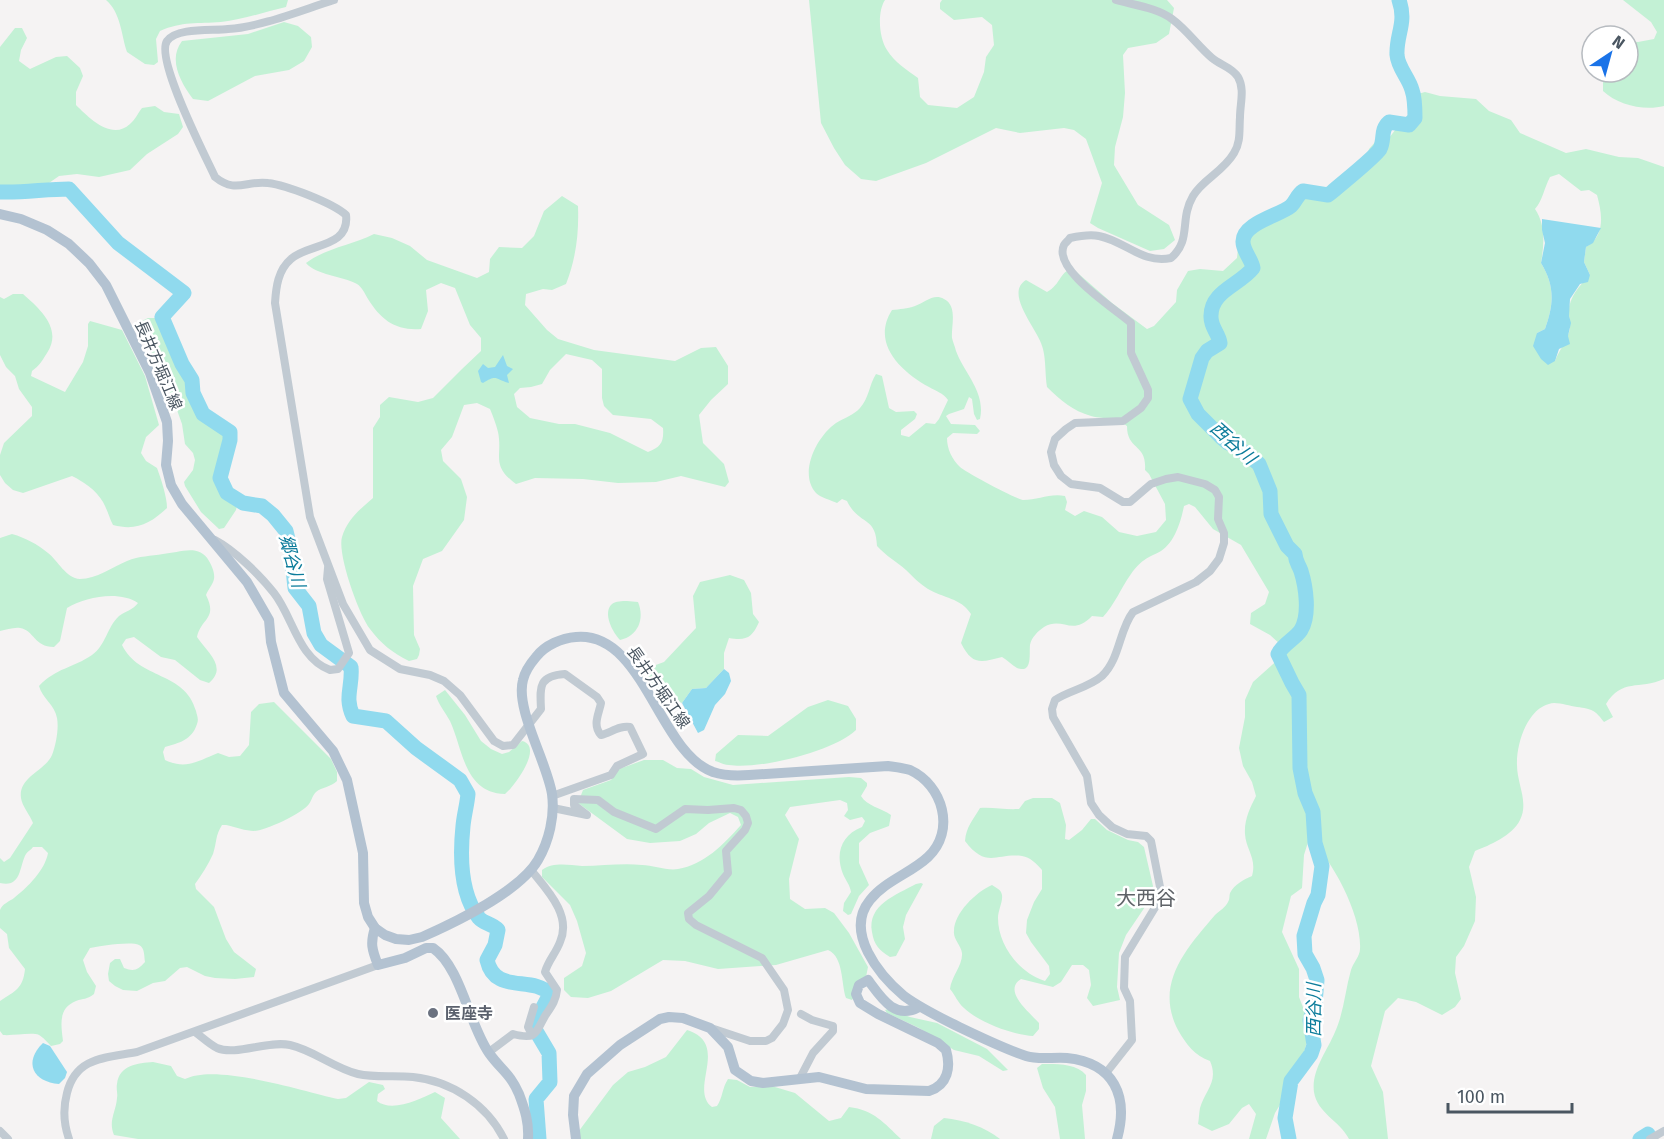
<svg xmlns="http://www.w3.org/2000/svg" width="1664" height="1139" font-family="'Fira Sans','Noto Sans JP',sans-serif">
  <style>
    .green { fill: #c3f1d5; fill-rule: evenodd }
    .water { fill: #90daee }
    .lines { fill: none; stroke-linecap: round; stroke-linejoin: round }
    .river { stroke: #90daee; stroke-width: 15 }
    .minor { stroke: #c1cad2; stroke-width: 8 }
    .major { stroke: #b3c2d1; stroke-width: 10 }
    .worship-dot { fill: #6b7280; stroke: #fff; stroke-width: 2 }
    .labels { text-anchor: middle; stroke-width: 5; stroke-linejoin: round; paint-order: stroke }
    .street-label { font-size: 16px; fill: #4a5661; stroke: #fff }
    .worship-label { font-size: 16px; font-weight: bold; fill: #5b616d; stroke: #fff; text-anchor: start }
    .water-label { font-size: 18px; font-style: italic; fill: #0c7c9b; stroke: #fff }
    .quarter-label { font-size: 20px; fill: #5f6368; stroke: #fff }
  </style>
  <rect width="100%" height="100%" fill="#f5f3f3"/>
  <g class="green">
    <path d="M106 0H288L286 7C264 12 242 20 221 22 198 24 182 21 160 31L156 39 158 62 154 65 145 64 127 52C121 34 121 13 106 0Z"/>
    <path d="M809 0H885C877 12 879 38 887 50 894 62 907 70 918 78L920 97 928 105 957 108 974 97 984 72 986 57 994 45 992 25 982 17 954 20 940 9V3L942 0H1167L1174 8 1169 34 1156 43 1128 48 1123 55 1125 93 1123 117 1115 147 1114 165 1138 205 1169 225 1175 240 1164 249 1150 251 1098 228 1090 223 1102 183 1086 139 1074 130 1064 128 1020 133 996 128 926 163 876 181 861 179 845 165 834 148 821 123Z"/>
    <path d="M1623 0H1664V106C1644 111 1618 105 1603 91V72H1628V41L1638 42 1654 39 1657 32 1651 22Z"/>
    <path d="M284 22 298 26 311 37 312 47 304 61 289 70 255 76 208 101 193 99C180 82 168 59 182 41L248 34Z"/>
    <path d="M15 28H22L27 38 21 50 19 61 30 69 56 57 67 56 80 68 83 76 76 92V105C89 118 112 141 130 124 135 120 138 113 142 108L155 106 164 112 179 114 183 127 178 134 147 154 130 170 99 177 77 174 59 176 49 183 22 187 0 188V47Z"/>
    <path d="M1425 92 1440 96 1476 99 1489 111 1511 120 1520 133 1566 153 1586 149 1619 157 1638 158 1664 167V679C1639 690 1622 678 1606 704L1613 717 1604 722C1595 710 1592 709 1577 707 1570 706 1562 703 1554 703 1528 705 1516 744 1517 765 1517 784 1529 802 1520 820 1512 836 1490 845 1475 851L1469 867 1476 897 1475 921 1464 946 1456 957 1455 973 1461 999 1455 1007 1442 1015 1416 1002 1398 998 1385 1011 1371 1066 1383 1092 1388 1139H1349C1340 1121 1317 1113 1314 1092 1311 1071 1327 1051 1335 1032 1344 1012 1345 991 1351 970 1353 963 1360 956 1360 949 1362 916 1333 860 1309 839L1304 855 1302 888 1291 896 1282 932 1299 969V997L1306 1015 1308 1037 1302 1061 1289 1090 1275 1113 1266 1139H1249L1256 1114 1249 1104 1242 1108 1229 1124 1212 1131 1198 1124C1199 1119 1199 1113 1200 1108 1205 1090 1219 1082 1210 1061 1195 1056 1186 1044 1178 1030 1154 984 1186 949 1215 915 1219 911 1226 907 1228 902 1230 899 1229 896 1230 893 1235 884 1243 880 1252 876 1257 858 1246 850 1245 834 1244 820 1250 808 1256 796L1252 782 1243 766 1239 748 1245 717V700L1253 682 1281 657V645L1270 635 1250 624 1251 613 1265 604 1269 592 1241 545 1213 529 1195 507 1189 504 1184 506C1181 521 1175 542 1161 551 1146 559 1142 559 1131 574 1121 588 1115 604 1103 617L1092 616C1072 637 1063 616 1044 627 1038 631 1031 638 1030 645 1029 654 1033 674 1017 668 1012 665 1007 660 1002 657 980 663 972 665 961 643L971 614C961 598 943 598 928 589 919 583 913 577 906 570 897 562 886 556 877 546 876 515 859 526 847 501L842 499 837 503C831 500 821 498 816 493 798 473 817 436 836 423 844 418 854 415 860 408 869 398 869 385 876 374L882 376 889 408 896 412 914 411 917 414 915 419 901 430V435L909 437 926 423 935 424 939 419 948 400C943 393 936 391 929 387 900 371 871 343 892 310 900 309 907 309 915 306 925 303 933 293 944 299 958 306 951 326 952 338 953 342 955 347 956 351 964 373 986 392 980 419L977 420 974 414 972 399 969 397 964 409 949 414 946 416 951 424 975 425 980 431 977 434 953 433 947 438C947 449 952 459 960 467 965 472 1018 500 1023 500 1038 500 1050 493 1065 496L1067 502 1065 510 1075 516 1084 511 1102 517 1119 532 1137 536 1156 532 1166 520 1165 504 1149 474 1145 470C1147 443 1127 451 1127 426 1113 416 1107 420 1091 416 1073 411 1060 400 1047 387 1045 375 1046 361 1043 349 1040 331 1003 294 1026 280L1047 292C1061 284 1059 273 1072 268L1112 303 1147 329 1154 326 1176 302 1177 290 1188 271 1200 269 1223 271 1237 258 1239 239 1255 219 1303 194 1329 187 1343 186 1363 168 1369 149 1376 141 1389 138 1399 125 1415 116 1414 95ZM1559 174 1581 191 1589 190 1597 195C1602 213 1606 236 1586 247L1584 262 1590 275C1579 286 1567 299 1569 316 1570 323 1571 328 1568 335 1565 344 1558 352 1555 361L1537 333 1545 329C1554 304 1555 286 1541 263 1544 245 1546 225 1535 209 1543 200 1544 188 1550 177Z"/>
    <path d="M562 196 578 206C579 234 576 258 566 284L552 290 543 289 526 294 525 305 547 330 558 339 594 350 675 361 701 348 716 347 728 366V384L711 400 699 415 703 443 724 464 729 482 725 487 681 476 656 482 618 483 583 479 535 478 516 484C490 465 503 456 498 432 496 424 493 416 490 409L477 403 464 405 452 437 441 450 443 461 461 479 467 497 464 520 442 551 423 559 413 586 414 635 420 649 419 655 417 659 409 661C393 653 381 644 370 629 359 615 337 554 342 537 347 520 360 509 373 498V428L380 417V405L389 397 418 402 433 398 462 369 481 351V338L470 325 455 288 441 283 426 290 428 311 421 329C396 331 381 320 368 299 365 294 362 287 357 284 342 276 316 275 306 263 326 248 352 245 374 234L392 238 410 246 427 260 477 278 489 272 490 259 499 247 522 248 534 236 544 211ZM566 354 592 360 602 369V398L604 406 613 415 651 419 663 428C664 442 661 447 648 452L610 433 575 424H559L530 418 517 407 514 394 520 388 531 387 542 384 550 370Z"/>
    <path d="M13 294H23C40 309 63 329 47 353 42 361 39 366 32 371L31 376 65 392 83 362 88 346V324L90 321 122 330 145 376 159 425 146 437 141 453 146 461 157 468C161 479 167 497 167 508 150 524 136 531 113 525 109 517 107 509 103 502 96 490 84 482 72 476L23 493 13 490 5 483 0 475V455L4 443 32 416V407L19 389 15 376 6 367 0 355V297L4 299Z"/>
    <polygon points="148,318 156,318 162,322 181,365 190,380 192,394 202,416 229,433 229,440 219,478 226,494 237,505 236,510 224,528 219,529 201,512 185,486 184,482 193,470 195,460 193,453 185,444 182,424 173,399 143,338 141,327 142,321"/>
    <path d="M12 534C26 538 37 544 48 553 58 561 66 578 80 579 96 579 113 567 127 561 139 556 151 556 163 554 179 553 199 543 209 561 212 566 215 573 214 579 213 584 208 590 206 595 218 619 201 618 197 637 207 652 228 667 209 683L200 680 175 660 161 657 134 637 126 639 122 645C139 680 185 671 196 711 197 716 199 719 197 724 192 740 179 743 165 747L163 752 165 760C186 770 198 761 218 753L229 757 240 756 249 745 251 712 259 704 274 702 331 759 337 772V781C331 787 322 787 316 792 312 796 312 800 309 804 303 813 265 831 254 831 246 831 235 827 226 825H222C215 836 217 842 213 854 208 865 202 874 195 884L196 889 214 907 226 939 234 952 256 969 254 977 235 979 215 978 205 976 187 967 180 968 165 981 153 983 137 991 123 990 115 986 109 981 108 974 110 963 115 959H120L124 968C134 972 138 970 145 962 144 956 145 948 139 945 131 941 99 946 90 948L83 960 87 972 96 986 94 994C86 1000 84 998 76 1001 58 1008 61 1025 63 1041L60 1044 51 1046C48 1043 43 1037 39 1035 32 1032 13 1036 3 1035L0 1031V1001C15 991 23 989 25 969L9 948 7 934 0 928C0 923 0 915 0 910 2 904 10 901 14 898 28 887 45 870 48 853L42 847H33C31 850 28 851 26 854 19 866 22 888 0 883V858L4 862 10 858 33 823C30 815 22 806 21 798 18 777 45 771 52 755 56 745 59 728 57 718 55 705 42 698 39 686 56 668 73 668 92 655 106 645 107 627 119 616 126 611 133 610 138 603 119 590 85 597 67 608L60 641 54 647C34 647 34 630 20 628 14 627 6 630 0 631V538Z"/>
    <path d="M730 575 744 580 751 593 753 614 759 622C752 638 746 641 729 638L724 653V669L706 688 692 689 682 703C665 698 656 691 647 676L653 666 664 662 696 628 693 596 700 582Z"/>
    <path d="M627 601 638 602C645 619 638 636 620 640 613 633 602 613 612 604 616 601 622 601 627 601Z"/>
    <path d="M445 690 465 715 481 741 491 749 502 754 509 752 522 741C544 746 515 786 505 794 464 793 463 749 450 721 445 712 439 705 436 696Z"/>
    <path d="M828 700 848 706 856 719V730C835 751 759 770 729 765 724 765 719 762 715 761L716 754 738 735 768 736 808 707Z"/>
    <path d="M644 760H663L677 768 691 769 704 777 733 785 849 777 861 778 867 783V786L861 796C867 806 881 808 891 815L889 826 870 833 859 843V863L869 885 859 896 851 914 848 915 843 911 844 903 851 892C850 885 846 881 843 874 835 854 841 835 862 827L865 821 862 817 850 820 844 816 848 810 847 803 840 800 790 807 785 815 799 839 789 879 790 899 805 909 825 908 834 913 849 933 868 967 866 977 852 1000 846 998C841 984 844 957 828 950L776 965 718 969 685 961 663 960 611 991 588 998 571 997 564 990V978L582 966 586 953 577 921 570 905 542 877V870C553 862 568 865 582 866 602 866 622 863 642 865 653 865 667 871 678 869 704 865 724 844 741 825L738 817 730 813 709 823 696 834 680 841 650 843 627 839 578 803 583 790 611 780 619 769Z"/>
    <path d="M1033 798H1052L1060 803 1066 825 1065 839 1069 840 1082 830 1091 819H1095L1107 830 1128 840 1138 842 1144 847 1153 886 1149 901 1126 935 1119 953 1117 987 1120 1000 1093 1006 1087 998 1091 985 1089 970 1083 965H1072L1061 982 1053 987 1021 979C1002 991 1030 1013 1039 1023V1029L1033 1036C1013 1035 978 1022 964 1008 958 1003 955 995 950 989 951 977 963 965 962 953 961 945 953 939 954 931 954 913 976 892 992 885 996 888 1001 889 1002 895 1003 902 998 910 998 918 998 945 1019 973 1045 981L1050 974 1049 966 1031 942 1026 933 1027 920 1034 902 1042 889V870C1037 864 1030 857 1022 856 996 853 986 869 965 841 966 827 973 820 980 808 993 807 1006 810 1019 809L1025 801Z"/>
    <path d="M921 883 923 884 906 915 903 927 905 939 896 956 890 957C879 950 874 945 872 932 867 905 896 895 916 884Z"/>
    <polygon points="888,1009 910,1017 937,1023 987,1049 1008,1070 1003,1071 979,1056 954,1050 919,1028 887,1013 885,1010"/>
    <path d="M687 1030C731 1044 688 1089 712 1107L717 1106C723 1097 722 1088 728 1079L737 1080 750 1087H775L795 1093 829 1121 841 1118 849 1107C874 1110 884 1123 901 1139H573L613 1085 628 1072 645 1067 666 1057Z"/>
    <path d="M153 1062 171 1066 177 1076 185 1079C216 1063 302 1091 338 1099L346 1098 369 1082 383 1085 385 1089 378 1094 377 1101C392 1113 420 1099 435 1092L445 1098 441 1118 460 1139H138L114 1135C108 1121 116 1112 117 1098 118 1094 116 1089 117 1084 119 1065 138 1063 153 1062Z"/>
    <path d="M1042 1064C1056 1064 1076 1063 1086 1075V1091L1082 1105 1085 1139H1060L1055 1107 1043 1088 1037 1068Z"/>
    <path d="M944 1118C964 1120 985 1127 1000 1139H931L934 1126Z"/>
  </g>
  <g class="water">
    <path d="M1542 219 1601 228 1593 243 1586 247 1584 262 1590 275 1588 282 1580 284 1570 299 1569 316 1571 323 1568 336 1570 344 1559 349 1555 361 1548 365 1541 359 1533 346 1537 333 1545 329C1554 304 1555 286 1541 263L1545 243 1542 230Z"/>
    <path d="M503 355 507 366 513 369 507 375 509 383C495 379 497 374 483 383L481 382 478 371 483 364 488 368 495 367Z"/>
    <polygon points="724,669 729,673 731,681 725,694 715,705 704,730 698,733 682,703 692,689 706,688"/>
    <path d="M43 1043 50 1046 67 1072 65 1078 59 1084C33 1082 23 1062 43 1043Z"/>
  </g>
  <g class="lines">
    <g class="river">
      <path d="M0 192C23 193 46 189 69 189L118 243 184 293 162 317 182 364 192 380 193 393 203 414 230 432V440L220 478 227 493 243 503 262 506 273 515 286 531 291 551 295 588 309 606 314 633 321 645 351 667C353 686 344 697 353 716L386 721 416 748 460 780 468 794C467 805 464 815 463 826 460 855 460 894 479 918 484 924 492 923 498 930L495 945 487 960C495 995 532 975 550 994L533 1026 549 1053 550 1082 536 1099 539 1139"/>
      <path d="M1289 1139 1285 1118 1291 1081 1311 1054 1314 1045 1310 1020 1315 1003 1317 980 1313 968 1305 954 1304 936 1314 903 1318 895 1322 866 1315 843 1313 812 1305 793 1300 768 1299 695 1292 683 1278 654C1283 644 1295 639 1301 630 1310 615 1306 587 1301 571 1298 563 1296 563 1295 554L1287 546 1271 514 1270 491 1259 464 1236 446 1228 443 1221 437 1198 414 1190 399 1202 358 1207 351 1220 343C1219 334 1211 328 1211 317 1210 291 1240 285 1253 268 1252 260 1243 251 1243 242 1242 223 1281 215 1291 206 1296 201 1297 195 1303 191L1328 195 1332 192C1342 183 1374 158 1380 149 1385 139 1380 130 1389 122L1409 125 1415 118C1415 109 1415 98 1412 90 1409 78 1398 68 1397 55 1396 34 1407 23 1399 0"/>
      <polyline points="1640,1139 1648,1134"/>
    </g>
    <g class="minor">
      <path d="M334 0C302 10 261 27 228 29 213 31 177 27 167 41 155 59 205 155 215 177 236 194 246 180 268 183 286 185 333 203 346 215 350 248 309 243 291 259 278 270 276 287 275 303L310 517 343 604 370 650 400 669 430 675 444 681 460 695 494 741 503 746 513 745 541 709C540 687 538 676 565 674L597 697 601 703C599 714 592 725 601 735 610 733 620 725 630 727L643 754 617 766 611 775 552 796"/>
      <path d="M215 540C234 550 260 575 274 593 293 617 298 658 330 670L338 669 349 653 327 579 328 568"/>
      <polyline points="553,808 587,815 574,805 574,799 598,800 614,812 656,829 685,809 708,810 734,808 741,810 746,816 748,823 745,830 726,851 728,873 709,896 688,913 689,919 696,925 762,958 784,990 788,1010 783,1024 772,1038 766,1041 750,1041 711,1028"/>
      <path d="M195 1032C202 1037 209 1044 217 1048 236 1056 268 1040 290 1045 313 1050 334 1068 358 1074 375 1078 395 1075 413 1077 452 1081 487 1105 504 1139"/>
      <polyline points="532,1035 528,1027 534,1007"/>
      <path d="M489 1052 513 1034C536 1040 535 1034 545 1016 551 1007 556 1001 557 990L545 972C548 961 556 953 560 942 572 915 547 890 531 870"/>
      <path d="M1106 1073 1132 1040 1130 1001 1124 988 1125 957 1159 901 1161 892 1151 841 1146 836 1127 834 1112 827 1099 815 1091 803 1087 776 1053 717 1052 709 1055 700C1070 690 1088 688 1102 676 1120 659 1119 630 1133 612L1196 582 1210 571 1219 559 1224 543V533L1218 519 1219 497 1215 490 1205 484 1178 477 1166 479 1151 484 1130 502H1123L1100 488 1071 484 1061 476 1054 465 1051 452 1055 439 1066 429 1075 423 1123 421 1141 408 1148 398V390L1131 353V323C1117 310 1052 270 1064 245 1065 243 1068 241 1070 238 1079 236 1090 234 1099 236 1125 241 1142 264 1171 258 1192 240 1179 220 1193 196 1203 179 1223 172 1234 153 1241 142 1239 130 1240 117 1240 104 1245 89 1238 77 1232 67 1220 65 1212 58 1198 46 1187 30 1172 19 1158 8 1134 5 1116 0"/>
      <polyline points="800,1078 813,1053 833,1031 833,1026 812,1020 801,1014"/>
      <polyline points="0,1131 8,1139"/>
      <path d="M69 1139C64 1125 63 1108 67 1093 76 1057 105 1058 137 1052L378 965"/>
      <polyline points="1650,1139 1664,1131"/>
    </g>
    <g class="major">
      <path d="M0 214 21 219 47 230 69 244 89 263 106 285 150 373 167 422 168 441 166 465 171 485 182 504 247 582 269 620 271 642 284 693 333 751 347 780 363 853 364 903 368 917 375 928 385 935 396 939 409 940 422 937C456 922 520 891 538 860 549 841 555 816 552 794 547 762 515 709 523 680 525 671 530 664 536 657 545 645 562 638 576 637 644 631 658 752 713 772 725 776 736 776 749 775L888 766C895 767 904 768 910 770 943 785 956 831 928 857 911 873 885 881 870 900 844 932 879 975 904 996 919 1007 935 1015 951 1023 976 1035 1000 1047 1026 1056 1038 1060 1053 1057 1067 1058 1114 1063 1129 1096 1117 1139"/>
      <path d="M375 928C370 943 372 950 378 965L405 958 426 948H433C461 967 469 1025 489 1053 501 1070 510 1073 519 1094 525 1110 529 1122 528 1139"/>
      <path d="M576 1139 573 1115 574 1096 587 1074 620 1045 660 1019 669 1017 683 1018 710 1028 728 1047 735 1070 751 1081 763 1083 819 1077 866 1089 929 1091C948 1085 951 1067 946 1050L938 1043 878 1014 860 1003 856 994 859 985 868 980C882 999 895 1020 919 1007"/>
    </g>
  </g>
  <circle class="worship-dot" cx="433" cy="1013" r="6"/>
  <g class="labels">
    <g class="street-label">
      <text transform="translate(159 365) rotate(67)" y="6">長井方堀江線</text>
      <text transform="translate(659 687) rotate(55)" y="6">長井方堀江線</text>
    </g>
    <g class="worship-label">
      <text x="445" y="1019">医座寺</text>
    </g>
    <g class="water-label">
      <text transform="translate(1233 443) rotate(42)" y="6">西谷川</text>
      <text transform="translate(292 561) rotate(75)" y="6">郷谷川</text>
      <text transform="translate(1314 1010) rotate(-90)" y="6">西谷川</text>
    </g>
    <g class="quarter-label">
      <text x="1146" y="905">大西谷</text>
    </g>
  </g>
  <g transform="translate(1610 54) rotate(36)"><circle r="28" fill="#ffffff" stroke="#b7bbc0" stroke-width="1.5"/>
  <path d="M0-4.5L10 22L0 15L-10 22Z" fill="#1a73e8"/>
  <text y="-9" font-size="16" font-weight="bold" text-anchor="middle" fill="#4a5661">N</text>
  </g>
  <path d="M1448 1103v9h124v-9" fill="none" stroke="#4a5661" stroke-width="3"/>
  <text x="1457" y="1103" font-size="18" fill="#4a5661" stroke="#ffffff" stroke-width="4.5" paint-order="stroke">100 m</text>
</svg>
